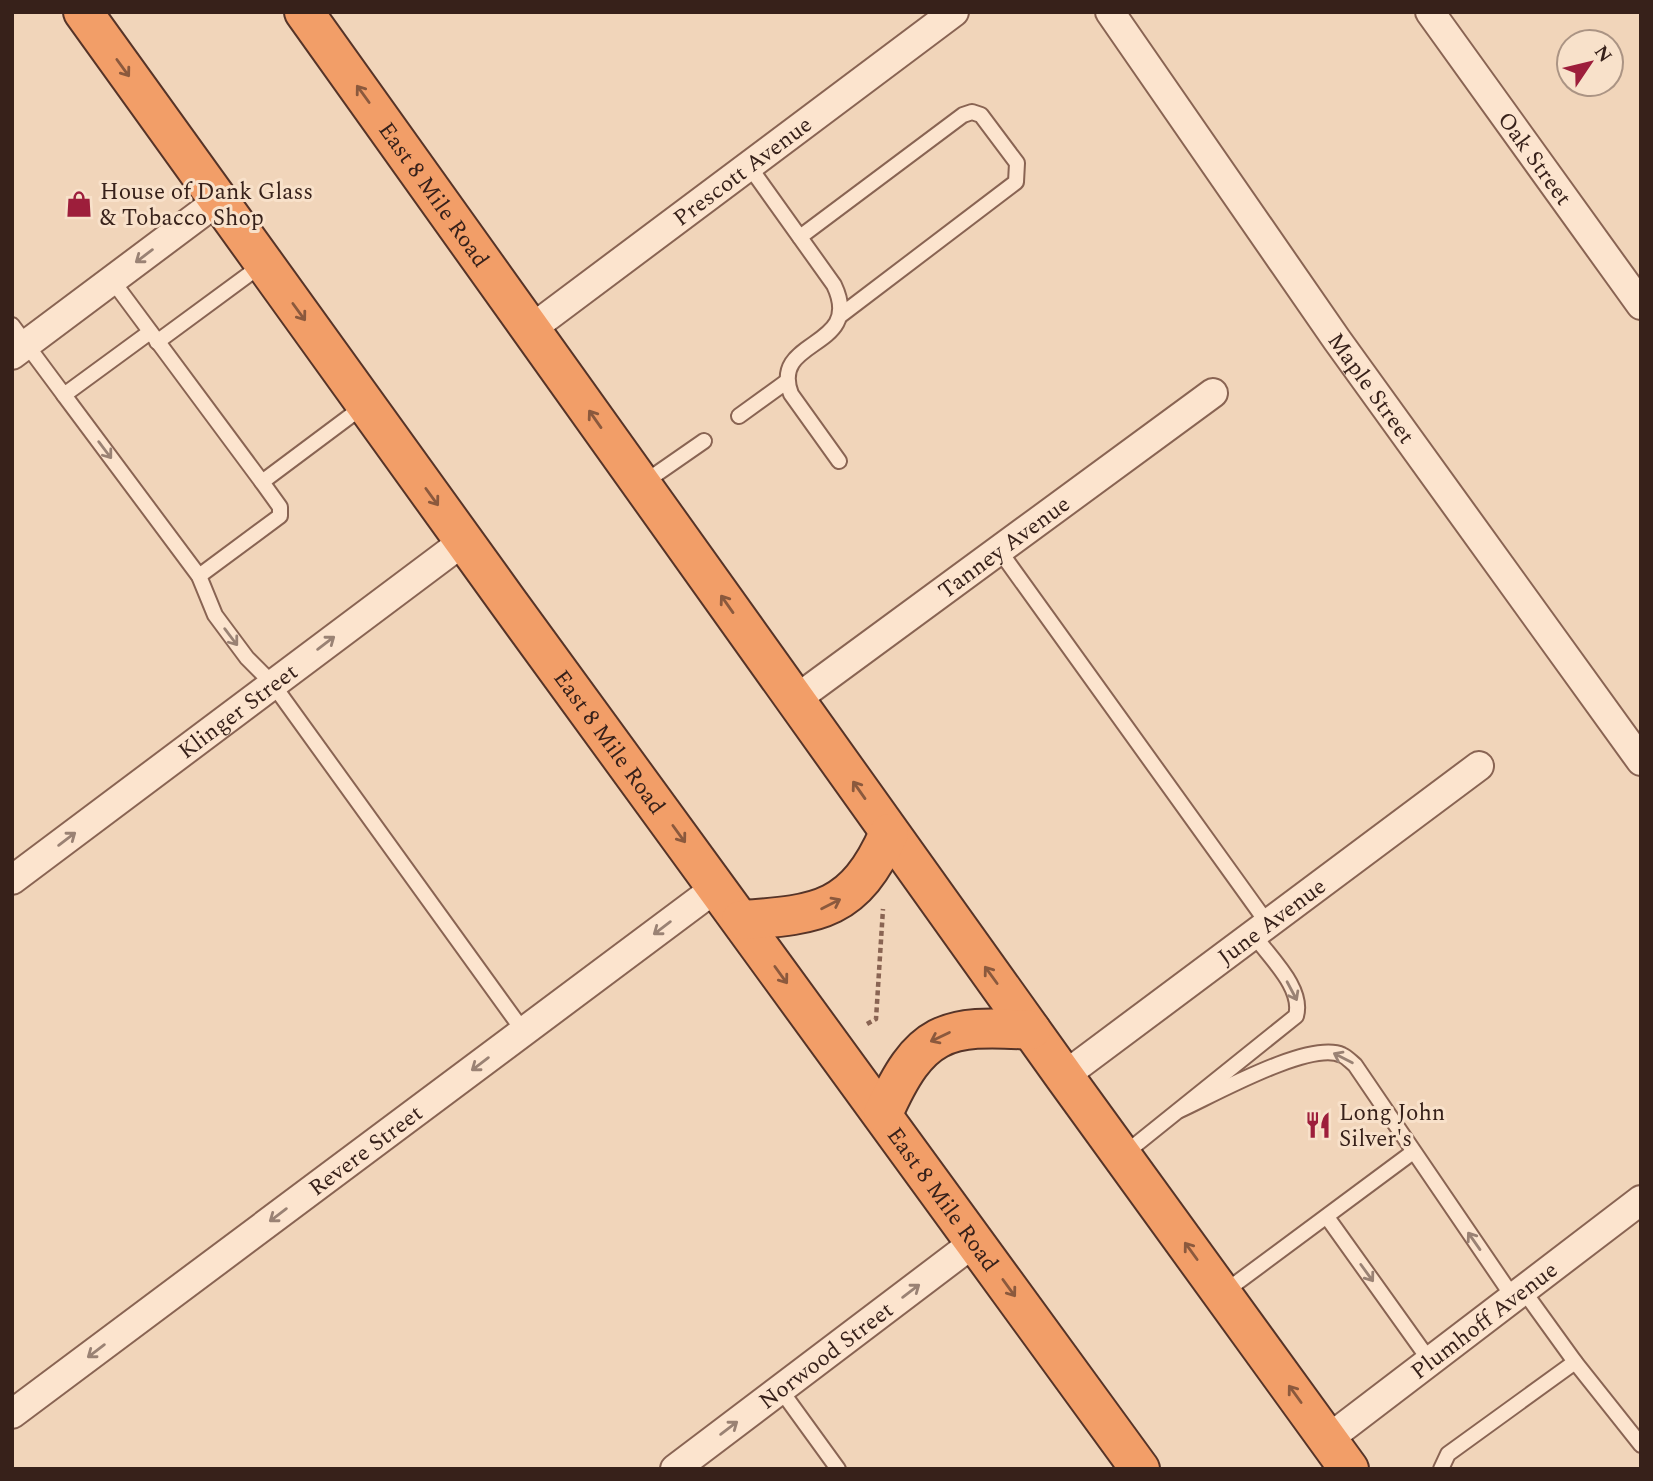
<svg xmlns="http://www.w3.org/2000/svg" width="1653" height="1481" font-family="Spectral,serif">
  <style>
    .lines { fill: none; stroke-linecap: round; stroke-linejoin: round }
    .service-casing { stroke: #896453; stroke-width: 18 }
    .minor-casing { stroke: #896453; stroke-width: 32 }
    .trunk-casing { stroke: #563428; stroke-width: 42 }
    .path { stroke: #896453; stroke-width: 4.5; stroke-dasharray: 5 3.5; stroke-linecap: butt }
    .service { stroke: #fce4ce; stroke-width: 14 }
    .minor { stroke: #fce4ce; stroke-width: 28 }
    .trunk { stroke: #f29e68; stroke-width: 38 }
    .oneway { stroke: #8b593d }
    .oneway2 { stroke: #9a8274 }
    .labels { text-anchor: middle; stroke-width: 6; stroke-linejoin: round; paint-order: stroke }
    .street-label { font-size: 23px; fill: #37211a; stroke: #f8e1ca }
    .poi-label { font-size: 23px; fill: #37211a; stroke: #f8e1ca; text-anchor: start }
  </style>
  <rect width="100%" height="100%" fill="#f1d5ba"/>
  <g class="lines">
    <defs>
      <g id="service">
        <path d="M749 166 834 285C865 350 769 337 791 394L839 461"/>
        <polyline points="800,237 963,115 972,112 981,115 1017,163 1016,182 841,315"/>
        <polyline points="112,280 262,482 365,405"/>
        <polyline points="12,325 64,395 150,332"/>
        <polyline points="157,342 263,264"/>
        <polyline points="64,395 199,576 215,615 247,658 272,683 524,1032"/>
        <polyline points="739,416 786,382"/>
        <polyline points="642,484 704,441"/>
        <polyline points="999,550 1268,924"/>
        <polyline points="199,576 280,516 280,507 262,482"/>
        <path d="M1180 1110C1213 1095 1310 1040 1342 1055 1347 1057 1351 1062 1355 1065L1513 1297"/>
        <path d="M1123 1155 1296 1016C1304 988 1269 957 1254 935"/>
        <polyline points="1327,1217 1430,1361"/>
        <polyline points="1523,1290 1575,1362"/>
        <polyline points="1223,1293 1413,1152"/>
        <polyline points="780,1389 838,1469"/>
        <polyline points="1441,1469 1448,1454 1575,1362 1641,1445"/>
      </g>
      <g id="minor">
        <path id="s1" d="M1110 12 1337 340 1641 761"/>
        <path id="s2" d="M1430 12 1641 305"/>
        <path id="s3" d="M531 329 954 12"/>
        <polyline points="12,355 219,200"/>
        <path id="s4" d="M795 700 1213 393"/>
        <path id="s5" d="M12 880 464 541"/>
        <path id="s6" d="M1064 1076 1479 766"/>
        <path id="s7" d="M12 1414 717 887"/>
        <path id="s8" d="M1328 1439 1641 1200"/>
        <path id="s9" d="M675 1469 976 1241"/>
      </g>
      <g id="trunk">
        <path id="s10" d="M83 12 508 602 1140 1469"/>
        <path id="s11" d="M304 12 1064 1076 1349 1469"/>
        <path d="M741 920C820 915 855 910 889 833"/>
        <path d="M883 1114C920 1031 944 1024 1031 1030"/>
      </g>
    </defs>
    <use href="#service" class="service-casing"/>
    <use href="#minor" class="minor-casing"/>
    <use href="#trunk" class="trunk-casing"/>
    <polyline class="path" points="867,1024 876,1019 883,909"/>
    <use href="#service" class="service"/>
    <use href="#minor" class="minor"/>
    <use href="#trunk" class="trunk"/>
  </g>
  <defs><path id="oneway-shaft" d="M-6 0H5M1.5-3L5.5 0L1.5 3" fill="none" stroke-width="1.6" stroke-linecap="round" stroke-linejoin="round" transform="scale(1.75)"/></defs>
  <g class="oneway">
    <use href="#oneway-shaft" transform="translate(123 68) rotate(54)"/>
    <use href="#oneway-shaft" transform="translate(363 94) rotate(-126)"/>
    <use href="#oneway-shaft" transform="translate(299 312) rotate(54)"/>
    <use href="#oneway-shaft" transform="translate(595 419) rotate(-125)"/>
    <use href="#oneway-shaft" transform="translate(432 497) rotate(54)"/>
    <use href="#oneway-shaft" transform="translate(727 604) rotate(-125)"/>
    <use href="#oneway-shaft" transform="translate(859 790) rotate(-125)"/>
    <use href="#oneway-shaft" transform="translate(679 834) rotate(54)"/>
    <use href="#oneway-shaft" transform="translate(831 904) rotate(-27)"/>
    <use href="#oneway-shaft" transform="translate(781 975) rotate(54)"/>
    <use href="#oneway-shaft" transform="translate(991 975) rotate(-126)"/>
    <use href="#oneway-shaft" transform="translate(940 1037) rotate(154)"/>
    <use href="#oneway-shaft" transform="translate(1191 1251) rotate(-126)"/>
    <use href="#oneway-shaft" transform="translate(1009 1288) rotate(54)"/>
    <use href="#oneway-shaft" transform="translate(1295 1394) rotate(-126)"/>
  </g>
  <g class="oneway2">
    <use href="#oneway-shaft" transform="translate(144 256) rotate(143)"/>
    <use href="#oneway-shaft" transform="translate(105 450) rotate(53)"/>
    <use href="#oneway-shaft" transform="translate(231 637) rotate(53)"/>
    <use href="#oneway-shaft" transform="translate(326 643) rotate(-37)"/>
    <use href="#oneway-shaft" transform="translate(67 839) rotate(-37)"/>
    <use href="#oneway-shaft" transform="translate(662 928) rotate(143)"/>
    <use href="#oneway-shaft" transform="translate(1292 991) rotate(62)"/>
    <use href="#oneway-shaft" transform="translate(1343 1058) rotate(-153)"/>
    <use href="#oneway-shaft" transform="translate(480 1064) rotate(143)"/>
    <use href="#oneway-shaft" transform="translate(278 1215) rotate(143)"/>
    <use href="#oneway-shaft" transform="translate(1474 1241) rotate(-125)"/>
    <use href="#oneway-shaft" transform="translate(1367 1273) rotate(54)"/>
    <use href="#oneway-shaft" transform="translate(911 1291) rotate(-37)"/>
    <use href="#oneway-shaft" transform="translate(96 1351) rotate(143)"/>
    <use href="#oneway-shaft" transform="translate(729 1428) rotate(-37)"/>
  </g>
  <defs>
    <symbol id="shop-bare" viewBox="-9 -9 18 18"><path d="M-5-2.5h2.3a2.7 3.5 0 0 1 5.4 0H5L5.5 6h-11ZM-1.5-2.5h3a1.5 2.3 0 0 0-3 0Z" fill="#9d1e3b" stroke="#f8e1ca" stroke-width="2.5" paint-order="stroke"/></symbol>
    <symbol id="restaurant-bare" viewBox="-9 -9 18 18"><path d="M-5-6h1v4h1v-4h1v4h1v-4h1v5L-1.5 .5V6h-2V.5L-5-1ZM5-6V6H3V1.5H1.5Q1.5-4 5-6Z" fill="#9d1e3b" stroke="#f8e1ca" stroke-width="2.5" paint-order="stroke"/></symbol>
  </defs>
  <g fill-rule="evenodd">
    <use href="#shop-bare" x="60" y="185" width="38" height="38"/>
    <use href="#restaurant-bare" x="1299" y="1106" width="38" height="38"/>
  </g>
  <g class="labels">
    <g class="street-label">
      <text dy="8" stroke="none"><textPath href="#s2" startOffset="180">Oak Street</textPath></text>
      <text dy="8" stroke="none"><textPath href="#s3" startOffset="264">Prescott Avenue</textPath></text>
      <text dy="8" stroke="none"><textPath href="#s11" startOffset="224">East 8 Mile Road</textPath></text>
      <text dy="8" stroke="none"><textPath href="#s1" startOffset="458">Maple Street</textPath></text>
      <text dy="8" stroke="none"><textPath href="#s4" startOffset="259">Tanney Avenue</textPath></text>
      <text dy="8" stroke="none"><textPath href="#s5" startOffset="282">Klinger Street</textPath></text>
      <text dy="8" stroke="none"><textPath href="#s10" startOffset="900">East 8 Mile Road</textPath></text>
      <text dy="8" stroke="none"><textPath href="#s6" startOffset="259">June Avenue</textPath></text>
      <text dy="8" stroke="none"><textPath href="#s7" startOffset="441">Revere Street</textPath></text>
      <text dy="8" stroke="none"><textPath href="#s10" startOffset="1466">East 8 Mile Road</textPath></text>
      <text dy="8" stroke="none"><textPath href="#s8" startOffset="196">Plumhoff Avenue</textPath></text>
      <text dy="8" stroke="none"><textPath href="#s9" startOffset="189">Norwood Street</textPath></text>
    </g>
    <g class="poi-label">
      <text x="100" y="199">House of Dank Glass<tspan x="100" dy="26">&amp; Tobacco Shop</tspan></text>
      <text x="1339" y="1120">Long John<tspan x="1339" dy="26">Silver's</tspan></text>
    </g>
  </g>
  <rect width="1653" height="1481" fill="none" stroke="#37211a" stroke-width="28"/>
  <g transform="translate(1590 63) rotate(55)"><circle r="33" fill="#f8e1ca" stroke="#ab9484" stroke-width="2"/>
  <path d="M0-5L12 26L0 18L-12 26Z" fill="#9d1e3b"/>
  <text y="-10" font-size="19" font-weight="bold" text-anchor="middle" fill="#37211a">N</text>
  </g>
</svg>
